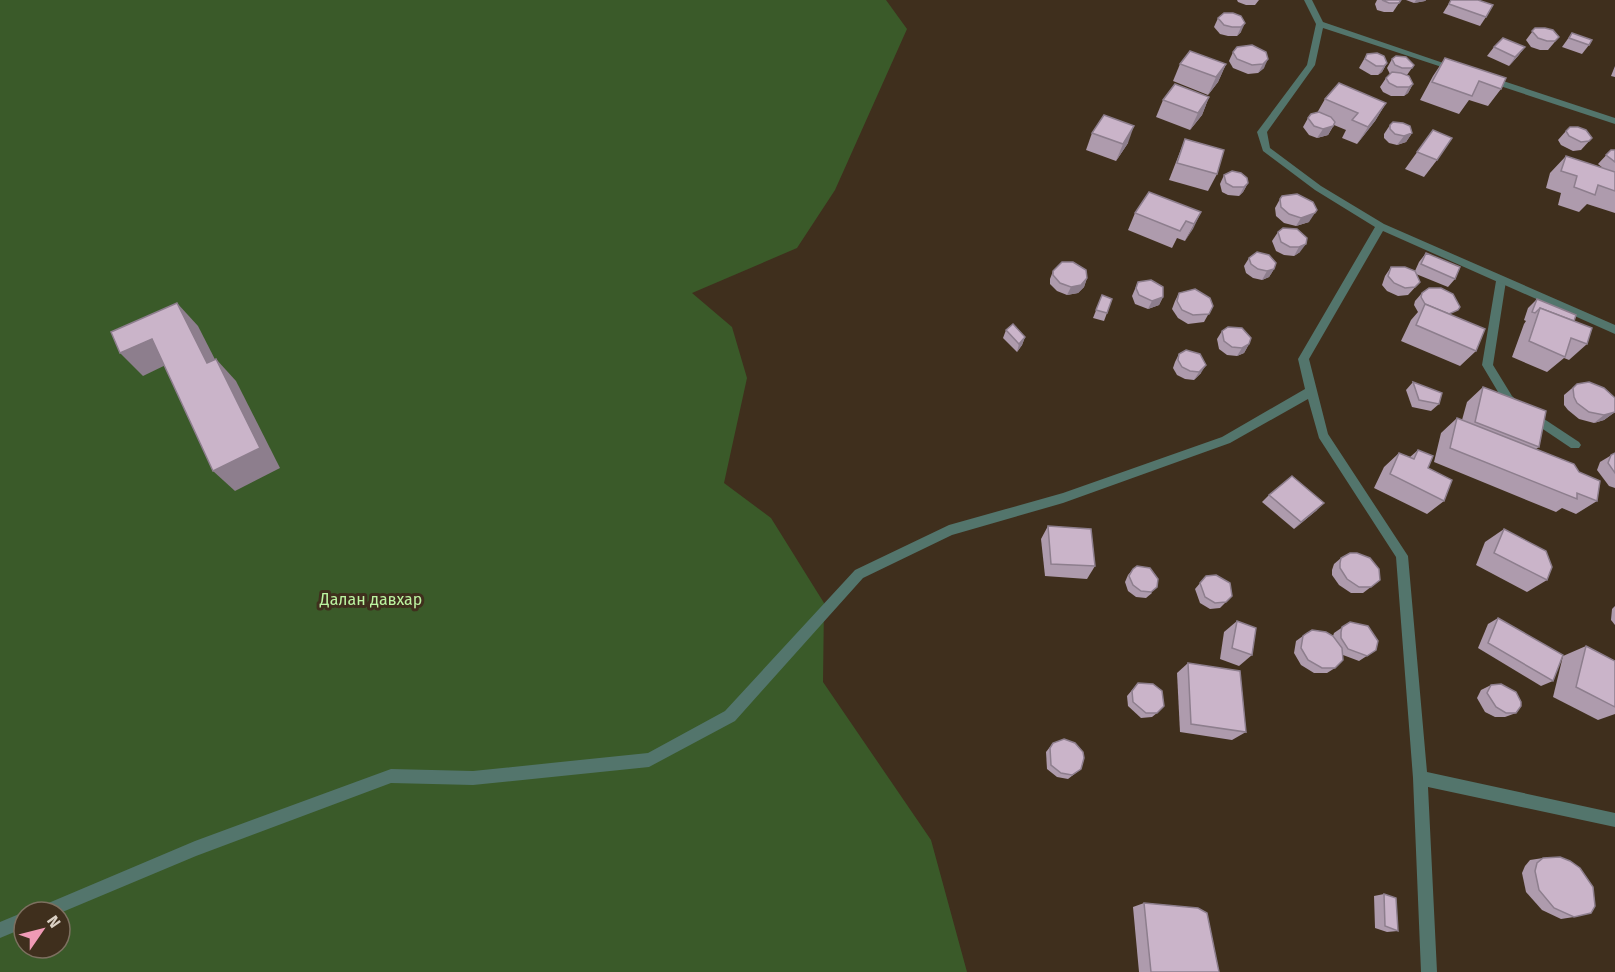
<svg xmlns="http://www.w3.org/2000/svg" width="1615" height="972" font-family="'Fira Sans',sans-serif">
  <style>
    .green { fill: #3a5a29; fill-rule: evenodd }
    .lines { fill: none; stroke-linecap: round; stroke-linejoin: round }
    .service { fill: #53756c; fill-rule: evenodd }
    .minor { fill: #53756c; fill-rule: evenodd }
    .wall { fill: #ae9bad }
    .shaded-wall { fill: #8d7e8d }
    .building { fill: #cab4c9; stroke: #8d7e8d; stroke-width: 1.5 }
    .labels { text-anchor: middle; stroke-width: 6; stroke-linejoin: round; paint-order: stroke }
    .park-label { font-size: 16px; fill: #bcf4a1; stroke: #3f2f1d }
  </style>
  <rect width="100%" height="100%" fill="#3f2f1d"/>
  <path class="green" d="M0 0H886L907 29 835 190 797 248 692 293 732 327 747 378 724 483 771 518 824 603 823 682 931 840 967 972H0ZM24 912H60V948H24Z"/>
  <g class="lines">
    <g class="service">
      <polygon points="1501,277 1506,281 1493,365 1512,396 1521,404 1515,409 1504,402 1482,365 1496,281"/>
      <polygon points="1532,411 1579,442 1581,445 1579,448 1571,448 1528,419 1526,416"/>
    </g>
    <g class="minor">
      <polygon points="1304,0 1312,0 1323,22 1458,68 1451,70 1323,28 1315,65 1267,132 1270,148 1321,186 1384,224 1615,325 1615,334 1383,231 1309,359 1328,434 1408,556 1427,772 1615,813 1615,827 1428,787 1437,972 1421,972 1413,778 1396,557 1319,438 1308,399 1230,443 1063,503 952,535 863,578 735,721 649,767 473,785 391,783 196,856 60,913 36,912 39,907 195,841 391,769 473,771 648,753 725,711 855,570 949,525 1063,493 1222,437 1305,389 1298,359 1375,227 1315,190 1263,151 1257,132 1307,65 1316,24"/>
      <polygon points="1488,76 1615,118 1615,124 1485,81 1484,79"/>
      <polygon points="24,912 24,928 0,938 0,922"/>
    </g>
  </g>
  <g class="wall">
    <polygon points="1237,0 1259,0 1255,5 1246,5 1238,2"/>
    <polygon points="1377,0 1401,0 1393,12 1384,12 1377,10 1375,4"/>
    <polygon points="1406,0 1426,0 1425,1 1414,3"/>
    <polygon points="1451,0 1486,17 1480,26 1443,13"/>
    <polygon points="1241,16 1241,32 1237,36 1228,36 1220,34 1214,27 1218,18"/>
    <polygon points="1535,28 1559,37 1548,50 1540,50 1531,47 1526,40"/>
    <polygon points="1572,33 1589,45 1582,54 1562,47"/>
    <polygon points="1494,47 1525,47 1518,56 1509,66 1487,56"/>
    <polygon points="1233,52 1266,52 1264,68 1258,73 1248,74 1233,68 1229,61"/>
    <polygon points="1367,54 1387,63 1382,72 1378,75 1371,75 1359,68"/>
    <polygon points="1445,58 1501,89 1488,106 1469,100 1459,114 1420,100 1433,76"/>
    <polygon points="1392,59 1414,65 1407,75 1413,84 1408,93 1404,96 1391,96 1383,92 1380,87 1386,78 1390,74 1387,68"/>
    <polygon points="1180,64 1226,64 1218,82 1208,95 1173,81"/>
    <polygon points="1615,66 1615,77 1611,76"/>
    <polygon points="1209,97 1202,115 1190,130 1156,117 1163,100"/>
    <polygon points="1325,99 1386,103 1375,121 1357,144 1342,138 1346,130 1334,125 1328,135 1317,138 1309,135 1303,127 1308,118 1317,113"/>
    <polygon points="1390,125 1412,133 1406,142 1397,145 1389,143 1384,138 1384,134"/>
    <polygon points="1433,130 1437,160 1424,177 1405,169"/>
    <polygon points="1566,131 1592,138 1581,150 1573,151 1561,145 1558,140"/>
    <polygon points="1092,133 1128,143 1116,161 1086,150"/>
    <polygon points="1185,139 1217,174 1208,191 1169,180"/>
    <polygon points="1611,150 1615,150 1615,213 1587,204 1579,212 1558,205 1561,193 1546,188 1550,173 1566,156 1603,168 1598,164"/>
    <polygon points="1224,175 1248,183 1243,192 1239,196 1228,195 1222,192 1220,184"/>
    <polygon points="1280,199 1309,222 1296,226 1284,223 1276,216 1275,208"/>
    <polygon points="1201,212 1185,241 1177,238 1172,248 1128,230 1135,213"/>
    <polygon points="1297,229 1300,252 1294,256 1284,255 1276,251 1272,241 1278,232"/>
    <polygon points="1426,253 1455,279 1448,287 1416,274 1420,282 1408,295 1398,296 1387,291 1382,285 1385,276 1391,267 1415,271 1419,262"/>
    <polygon points="1249,258 1274,269 1269,277 1262,280 1253,278 1246,273 1244,266"/>
    <polygon points="1053,271 1087,278 1084,287 1078,293 1067,295 1057,291 1050,284 1050,279"/>
    <polygon points="1138,282 1163,297 1159,305 1148,309 1135,304 1132,296"/>
    <polygon points="1179,293 1213,306 1204,322 1188,324 1178,318 1172,309 1175,301"/>
    <polygon points="1422,293 1453,316 1476,351 1460,366 1401,341 1411,320 1418,312 1414,305 1415,301"/>
    <polygon points="1102,295 1107,313 1104,321 1093,318"/>
    <polygon points="1537,299 1574,321 1587,344 1569,360 1564,358 1547,372 1512,357 1524,324 1526,321 1524,320 1528,308"/>
    <polygon points="1006,330 1025,337 1022,345 1017,352 1003,338"/>
    <polygon points="1222,331 1249,344 1244,353 1237,356 1227,355 1219,349 1217,339"/>
    <polygon points="1179,354 1201,373 1194,380 1185,379 1177,375 1173,368 1175,362"/>
    <polygon points="1413,382 1439,404 1431,411 1412,407 1406,390"/>
    <polygon points="1577,384 1615,412 1604,420 1594,423 1579,419 1568,410 1564,405 1564,395"/>
    <polygon points="1483,387 1539,447 1536,449 1597,501 1576,514 1562,508 1556,512 1434,462 1441,433 1457,418 1462,420 1467,402"/>
    <polygon points="1418,450 1444,501 1427,514 1374,488 1384,467 1399,453 1410,457"/>
    <polygon points="1615,453 1615,488 1609,486 1597,470 1600,462"/>
    <polygon points="1269,495 1317,510 1294,529 1262,502"/>
    <polygon points="1048,526 1095,566 1087,579 1045,576 1041,539"/>
    <polygon points="1504,529 1547,580 1527,592 1476,565 1485,542"/>
    <polygon points="1341,558 1380,580 1363,593 1351,593 1339,585 1332,575 1332,570 1334,564"/>
    <polygon points="1133,569 1152,593 1146,598 1136,597 1128,591 1125,582 1128,575"/>
    <polygon points="1206,576 1232,596 1220,608 1210,609 1200,603 1195,589"/>
    <polygon points="1615,606 1615,625 1611,620 1612,609"/>
    <polygon points="1498,618 1553,681 1541,686 1478,648 1488,624"/>
    <polygon points="1237,621 1252,655 1239,666 1220,659 1224,632"/>
    <polygon points="1350,622 1376,650 1359,661 1343,655 1335,668 1327,673 1314,673 1301,665 1294,653 1296,641 1307,633 1333,636 1334,633"/>
    <polygon points="1586,646 1615,661 1615,714 1598,720 1553,697 1563,656"/>
    <polygon points="1188,663 1246,732 1232,740 1180,732 1177,673"/>
    <polygon points="1138,683 1157,713 1152,717 1141,718 1128,706 1127,696"/>
    <polygon points="1491,685 1516,713 1505,717 1495,717 1485,712 1477,698 1481,690"/>
    <polygon points="1053,743 1081,769 1068,779 1057,777 1047,769 1046,752"/>
    <polygon points="1543,858 1574,917 1561,919 1542,910 1526,892 1522,873 1525,866 1530,860"/>
    <polygon points="1384,894 1398,931 1387,932 1375,928 1374,896"/>
    <polygon points="1144,903 1219,972 1139,972 1133,907"/>
  </g>
  <g class="shaded-wall">
    <polygon points="1416,0 1426,0 1425,1 1414,3"/>
    <polygon points="1245,23 1241,32 1237,36 1241,27"/>
    <polygon points="1525,47 1518,56 1509,66 1515,57"/>
    <polygon points="1268,59 1264,68 1258,73 1263,64"/>
    <polygon points="1387,63 1382,72 1378,75 1384,66"/>
    <polygon points="1226,64 1218,82 1208,95 1216,77"/>
    <polygon points="1413,84 1408,93 1404,96 1409,87"/>
    <polygon points="1209,97 1202,115 1190,130 1198,113"/>
    <polygon points="1386,103 1375,121 1357,144 1368,127"/>
    <polygon points="1134,126 1128,143 1116,161 1123,144"/>
    <polygon points="1333,126 1328,135 1317,138 1323,129"/>
    <polygon points="1412,133 1406,142 1397,145 1404,136"/>
    <polygon points="1248,183 1243,192 1239,196 1244,187"/>
    <polygon points="1201,212 1193,229 1185,241 1194,224"/>
    <polygon points="1315,213 1309,222 1296,226 1301,218"/>
    <polygon points="1306,244 1300,252 1294,256 1299,247"/>
    <polygon points="1274,269 1269,277 1262,280 1267,271"/>
    <polygon points="1087,278 1084,287 1078,293 1067,295 1071,287"/>
    <polygon points="1163,297 1159,305 1148,309 1152,301"/>
    <polygon points="177,303 198,326 228,385 207,363"/>
    <polygon points="1025,337 1022,345 1017,352 1019,344"/>
    <polygon points="152,339 174,361 143,376 120,353"/>
    <polygon points="1249,344 1244,353 1237,356 1242,348"/>
    <polygon points="216,359 236,381 280,468 235,491 213,471"/>
    <polygon points="1206,365 1201,373 1194,380 1199,372"/>
    <polygon points="1615,412 1604,420 1594,423 1604,415"/>
    <polygon points="1324,503 1317,510 1294,529 1301,522"/>
  </g>
  <g class="building">
    <polygon points="1382,0 1401,0 1399,3 1389,3"/>
    <polygon points="1451,0 1478,0 1493,5 1486,17 1449,4"/>
    <polygon points="1224,13 1233,13 1241,16 1245,23 1241,27 1232,27 1224,25 1218,18"/>
    <polygon points="1535,28 1545,28 1553,30 1559,37 1555,41 1547,41 1538,38 1532,31"/>
    <polygon points="1572,33 1592,40 1589,45 1569,38"/>
    <polygon points="1503,38 1525,47 1515,57 1494,47"/>
    <polygon points="1252,45 1266,52 1268,59 1263,64 1252,65 1237,59 1233,52 1237,47"/>
    <polygon points="1190,51 1226,64 1216,77 1180,64"/>
    <polygon points="1377,53 1384,56 1387,63 1384,66 1376,66 1365,59 1367,54"/>
    <polygon points="1396,56 1406,57 1414,65 1412,68 1402,68 1395,65 1392,59"/>
    <polygon points="1445,58 1506,78 1501,89 1479,81 1472,96 1432,82"/>
    <polygon points="1392,72 1401,73 1409,76 1413,84 1409,87 1397,87 1389,83 1386,78"/>
    <polygon points="1339,83 1386,103 1368,127 1352,120 1358,113 1325,99"/>
    <polygon points="1175,84 1209,97 1198,113 1163,100"/>
    <polygon points="1319,112 1331,117 1335,122 1333,126 1323,129 1314,126 1308,118 1311,114"/>
    <polygon points="1104,115 1134,126 1123,144 1092,133"/>
    <polygon points="1393,122 1403,123 1410,126 1412,133 1404,136 1395,134 1390,129 1390,125"/>
    <polygon points="1570,127 1578,127 1586,130 1592,138 1589,141 1581,142 1569,136 1566,131"/>
    <polygon points="1433,130 1452,138 1437,160 1417,152"/>
    <polygon points="1185,139 1224,150 1217,174 1177,163"/>
    <polygon points="1611,150 1615,150 1615,162 1606,155"/>
    <polygon points="1566,156 1615,172 1615,191 1598,185 1595,195 1574,187 1577,176 1561,171"/>
    <polygon points="1232,171 1241,173 1247,178 1248,183 1244,187 1233,187 1226,183 1224,175"/>
    <polygon points="1149,192 1201,212 1194,224 1186,221 1180,231 1135,213"/>
    <polygon points="1297,194 1313,202 1317,210 1315,213 1301,218 1289,214 1281,207 1280,199 1282,196"/>
    <polygon points="1283,228 1297,229 1307,238 1306,244 1299,247 1290,247 1281,242 1278,232"/>
    <polygon points="1257,252 1269,255 1276,263 1274,269 1267,271 1258,269 1251,264 1249,258"/>
    <polygon points="1426,253 1460,267 1455,279 1421,264"/>
    <polygon points="1062,262 1073,262 1086,270 1087,278 1081,285 1071,287 1060,283 1053,275 1053,271"/>
    <polygon points="1391,267 1405,267 1415,271 1420,282 1415,287 1405,288 1394,283 1388,276"/>
    <polygon points="1151,280 1163,287 1163,297 1152,301 1139,295 1136,288 1138,282"/>
    <polygon points="1429,288 1441,288 1453,294 1460,307 1458,310 1449,314 1425,304 1421,297 1422,293"/>
    <polygon points="1195,289 1210,298 1213,306 1209,314 1193,315 1182,310 1177,301 1179,293"/>
    <polygon points="1102,295 1112,299 1107,313 1096,310"/>
    <polygon points="1537,299 1576,315 1574,321 1540,308 1535,313 1532,312"/>
    <polygon points="177,303 207,363 216,359 260,448 213,471 152,339 120,353 111,332"/>
    <polygon points="1425,304 1485,329 1476,351 1416,325"/>
    <polygon points="1540,308 1592,328 1587,344 1571,338 1565,357 1529,341"/>
    <polygon points="1013,324 1025,337 1019,344 1006,330"/>
    <polygon points="1228,327 1242,328 1251,338 1249,344 1242,348 1232,347 1224,341 1222,331"/>
    <polygon points="1186,350 1200,354 1206,365 1199,372 1190,371 1182,367 1178,360 1179,354"/>
    <polygon points="1413,382 1442,393 1439,404 1419,400"/>
    <polygon points="1589,382 1604,388 1615,398 1615,412 1604,415 1589,412 1577,403 1574,397 1573,388 1577,384"/>
    <polygon points="1483,387 1546,411 1539,447 1475,422"/>
    <polygon points="1457,418 1574,464 1579,472 1600,481 1597,501 1577,493 1577,499 1450,448"/>
    <polygon points="1418,450 1433,456 1428,468 1452,480 1444,501 1390,474 1399,453 1414,459"/>
    <polygon points="1615,453 1615,473 1608,463 1611,455"/>
    <polygon points="1292,476 1324,503 1301,522 1269,495"/>
    <polygon points="1048,526 1091,529 1095,566 1051,564"/>
    <polygon points="1504,529 1546,551 1552,567 1547,580 1494,553"/>
    <polygon points="1350,553 1357,553 1370,558 1379,569 1380,580 1371,587 1359,587 1347,579 1340,568 1340,563 1341,558"/>
    <polygon points="1137,566 1150,568 1158,579 1157,587 1151,592 1141,591 1133,585 1129,576 1133,569"/>
    <polygon points="1216,575 1230,583 1232,596 1226,602 1215,603 1205,597 1200,583 1206,576"/>
    <polygon points="1498,618 1563,655 1553,681 1488,643"/>
    <polygon points="1237,621 1256,628 1252,655 1232,648"/>
    <polygon points="1350,622 1368,626 1378,641 1376,650 1367,656 1348,649 1341,638 1341,632 1342,627"/>
    <polygon points="1312,630 1326,632 1333,636 1342,648 1343,660 1335,668 1322,668 1308,660 1301,648 1303,636 1307,633"/>
    <polygon points="1586,646 1615,661 1615,707 1576,687"/>
    <polygon points="1188,663 1240,671 1246,732 1191,724"/>
    <polygon points="1138,683 1153,684 1162,691 1164,706 1157,713 1146,713 1133,702 1132,691"/>
    <polygon points="1501,684 1516,692 1521,702 1521,706 1516,713 1506,713 1496,707 1487,693 1491,685"/>
    <polygon points="1064,739 1075,743 1083,752 1084,758 1081,769 1072,775 1061,773 1051,765 1050,748 1053,743"/>
    <polygon points="1560,857 1570,861 1580,868 1593,887 1595,906 1591,913 1574,917 1554,908 1539,890 1535,871 1537,863 1543,858"/>
    <polygon points="1384,894 1396,898 1398,931 1385,926"/>
    <polygon points="1144,903 1198,908 1207,913 1219,972 1151,972"/>
  </g>
  <g class="labels">
    <g class="park-label">
      <text x="371" y="605">Далан давхар</text>
    </g>
  </g>
  <g transform="translate(42 930) rotate(55)"><circle r="28" fill="#3f2f1d" stroke="#7d7060" stroke-width="1.5"/>
  <path d="M0-4.5L10 22L0 15L-10 22Z" fill="#f09ab6"/>
  <text y="-9" font-size="16" font-weight="bold" text-anchor="middle" fill="#dbd1c5">N</text>
  </g>
</svg>
